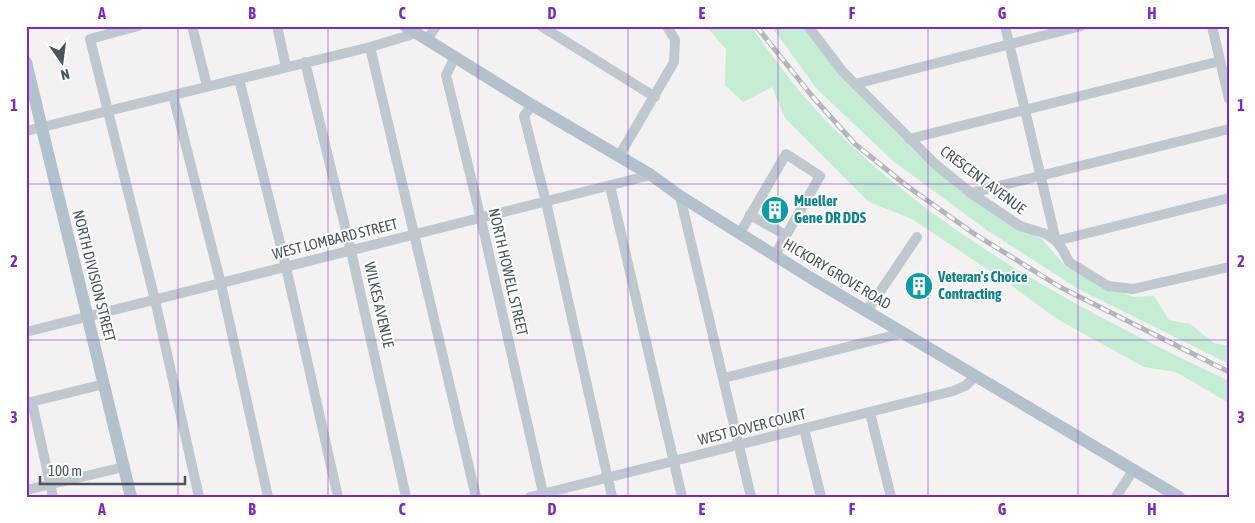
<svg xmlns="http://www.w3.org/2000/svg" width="1255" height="523" font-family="'Asap Condensed',sans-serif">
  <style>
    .green { fill: #c4edd3 }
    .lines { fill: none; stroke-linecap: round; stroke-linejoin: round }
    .minor { stroke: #c0c8cf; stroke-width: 10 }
    .major { stroke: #b3c1cd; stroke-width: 12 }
    .rail-casing { stroke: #b4b6bb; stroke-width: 5 }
    .rail { stroke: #fff; stroke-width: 3; stroke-dasharray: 9; stroke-linecap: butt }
    .grid { fill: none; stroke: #7b2cbf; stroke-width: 1; stroke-opacity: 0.55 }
    .labels { text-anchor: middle; stroke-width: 4; stroke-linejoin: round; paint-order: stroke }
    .street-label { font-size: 15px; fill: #4a545d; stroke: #fff }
    .culture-label { font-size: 15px; font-weight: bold; fill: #0d838f; stroke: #fff; text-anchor: start }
    .neatline { fill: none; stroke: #7b2cbf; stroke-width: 2 }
    .grid-label { font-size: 16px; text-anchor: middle; font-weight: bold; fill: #7b2cbf }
  </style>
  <rect width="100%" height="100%" fill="#f3f1f1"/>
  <g class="green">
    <path d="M706 26H751C776 62 803 98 834 129 946 240 1088 314 1229 381V403L1176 372 1144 367 1057 319 1008 283 912 219 869 202 785 118 772 87 743 102 725 85 726 49Z"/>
    <polygon points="771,26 803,26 845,81 914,151 956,187 1012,226 1042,239 1066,267 1133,297 1154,296 1169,320 1190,324 1214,343 1229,346 1229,364 1080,290 988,231 893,161 817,89"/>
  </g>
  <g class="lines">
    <g class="minor">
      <polyline points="138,26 90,39 155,300 199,497"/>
      <polyline points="192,26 207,86"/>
      <polyline points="277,26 286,67"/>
      <polyline points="541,26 655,97"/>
      <polyline points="808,26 843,72 935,164 971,193 1020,226 1046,234 1056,241 1063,250 1069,262 1108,286 1133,289 1229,267"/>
      <polyline points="1005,26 1056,241 1229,198"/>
      <polyline points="1212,26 1229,99"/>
      <polyline points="427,40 436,26"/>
      <polyline points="370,47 476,497"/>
      <polyline points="455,57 446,75 481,219 544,497"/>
      <polyline points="305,62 351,251 406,497"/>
      <polyline points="239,79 286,267 338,497"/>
      <polyline points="855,84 1081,26"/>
      <polyline points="173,95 221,284 268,497"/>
      <polyline points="532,105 524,116 546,202 612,497"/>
      <polyline points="26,131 370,47 417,33"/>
      <polyline points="909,139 1220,61"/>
      <polyline points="619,156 674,62 675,40 667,26"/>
      <polyline points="610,186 682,497"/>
      <polyline points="971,193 1229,129"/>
      <polyline points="680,196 751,497"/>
      <polyline points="750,215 786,235"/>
      <polyline points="740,233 786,154 820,176 775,255"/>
      <polyline points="867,311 917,237"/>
      <polyline points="26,332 651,175"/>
      <polyline points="724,378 903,333"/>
      <polyline points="32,402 53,497"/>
      <polyline points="27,403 104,384"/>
      <polyline points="870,413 891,497"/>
      <polyline points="804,429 821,497"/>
      <polyline points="26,490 124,467"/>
      <polyline points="530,497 953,391 965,386 976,376"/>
      <polyline points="1116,497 1134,469"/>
    </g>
    <g class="major">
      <polyline points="405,26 532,105 651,175 680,196 811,278 1179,497"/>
      <polyline points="26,62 131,497"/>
    </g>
    <defs>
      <polyline id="rail" points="756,26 812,96 855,144 907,186 973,233 1060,287 1229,372"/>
    </defs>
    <use href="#rail" class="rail-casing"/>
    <use href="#rail" class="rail"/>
  </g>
  <path class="grid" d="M178 26V497M328 26V497M478 26V497M628 26V497M778 26V497M928 26V497M1078 26V497M26 184H1229M26 340H1229"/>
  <defs>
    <symbol id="building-disc" viewBox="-11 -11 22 22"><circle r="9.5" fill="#0f9aa8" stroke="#fff"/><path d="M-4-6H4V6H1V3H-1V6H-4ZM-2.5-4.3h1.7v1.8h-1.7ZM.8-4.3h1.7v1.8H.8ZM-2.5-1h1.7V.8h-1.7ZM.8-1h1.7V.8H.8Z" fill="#fff"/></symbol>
  </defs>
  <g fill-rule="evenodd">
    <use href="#building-disc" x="759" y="194" width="32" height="32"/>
    <use href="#building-disc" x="903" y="270" width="32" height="32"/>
  </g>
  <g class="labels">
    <g class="street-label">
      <text transform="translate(983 180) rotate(37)" y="5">CRESCENT AVENUE</text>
      <text transform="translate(335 239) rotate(-14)" y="5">WEST LOMBARD STREET</text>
      <text transform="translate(508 272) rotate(77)" y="5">NORTH HOWELL STREET</text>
      <text transform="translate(837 274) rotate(31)" y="5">HICKORY GROVE ROAD</text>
      <text transform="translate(94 276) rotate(76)" y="5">NORTH DIVISION STREET</text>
      <text transform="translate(379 305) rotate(77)" y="5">WILKES AVENUE</text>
      <text transform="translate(752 427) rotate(-14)" y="5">WEST DOVER COURT</text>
    </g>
    <g class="culture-label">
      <text x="794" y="206">Mueller<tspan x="794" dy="17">Gene DR DDS</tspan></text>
      <text x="938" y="282">Veteran's Choice<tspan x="938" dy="17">Contracting</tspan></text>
    </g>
  </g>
  <rect width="1255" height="523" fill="none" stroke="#ffffff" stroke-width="55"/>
  <g transform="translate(62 62) rotate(166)" stroke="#ffffff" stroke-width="4" paint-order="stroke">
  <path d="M0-4L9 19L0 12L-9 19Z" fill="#4a545d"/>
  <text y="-8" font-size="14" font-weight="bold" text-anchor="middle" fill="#4a545d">N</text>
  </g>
  <path d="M40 476v8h145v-8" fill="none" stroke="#4a545d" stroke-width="2.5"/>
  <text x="48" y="476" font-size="15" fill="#4a545d" stroke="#ffffff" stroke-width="4" paint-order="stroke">100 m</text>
  <rect x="28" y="28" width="1200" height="468" class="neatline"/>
  <g class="grid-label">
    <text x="102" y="19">A</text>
    <text x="252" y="19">B</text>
    <text x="402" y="19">C</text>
    <text x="552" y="19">D</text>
    <text x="702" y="19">E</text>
    <text x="852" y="19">F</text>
    <text x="1002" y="19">G</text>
    <text x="1152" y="19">H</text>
    <text x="14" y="111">1</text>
    <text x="1241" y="111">1</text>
    <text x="14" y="267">2</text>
    <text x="1241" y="267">2</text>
    <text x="14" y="423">3</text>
    <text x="1241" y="423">3</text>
    <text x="102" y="515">A</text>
    <text x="252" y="515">B</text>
    <text x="402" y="515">C</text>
    <text x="552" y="515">D</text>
    <text x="702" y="515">E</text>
    <text x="852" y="515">F</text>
    <text x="1002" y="515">G</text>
    <text x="1152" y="515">H</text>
  </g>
</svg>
